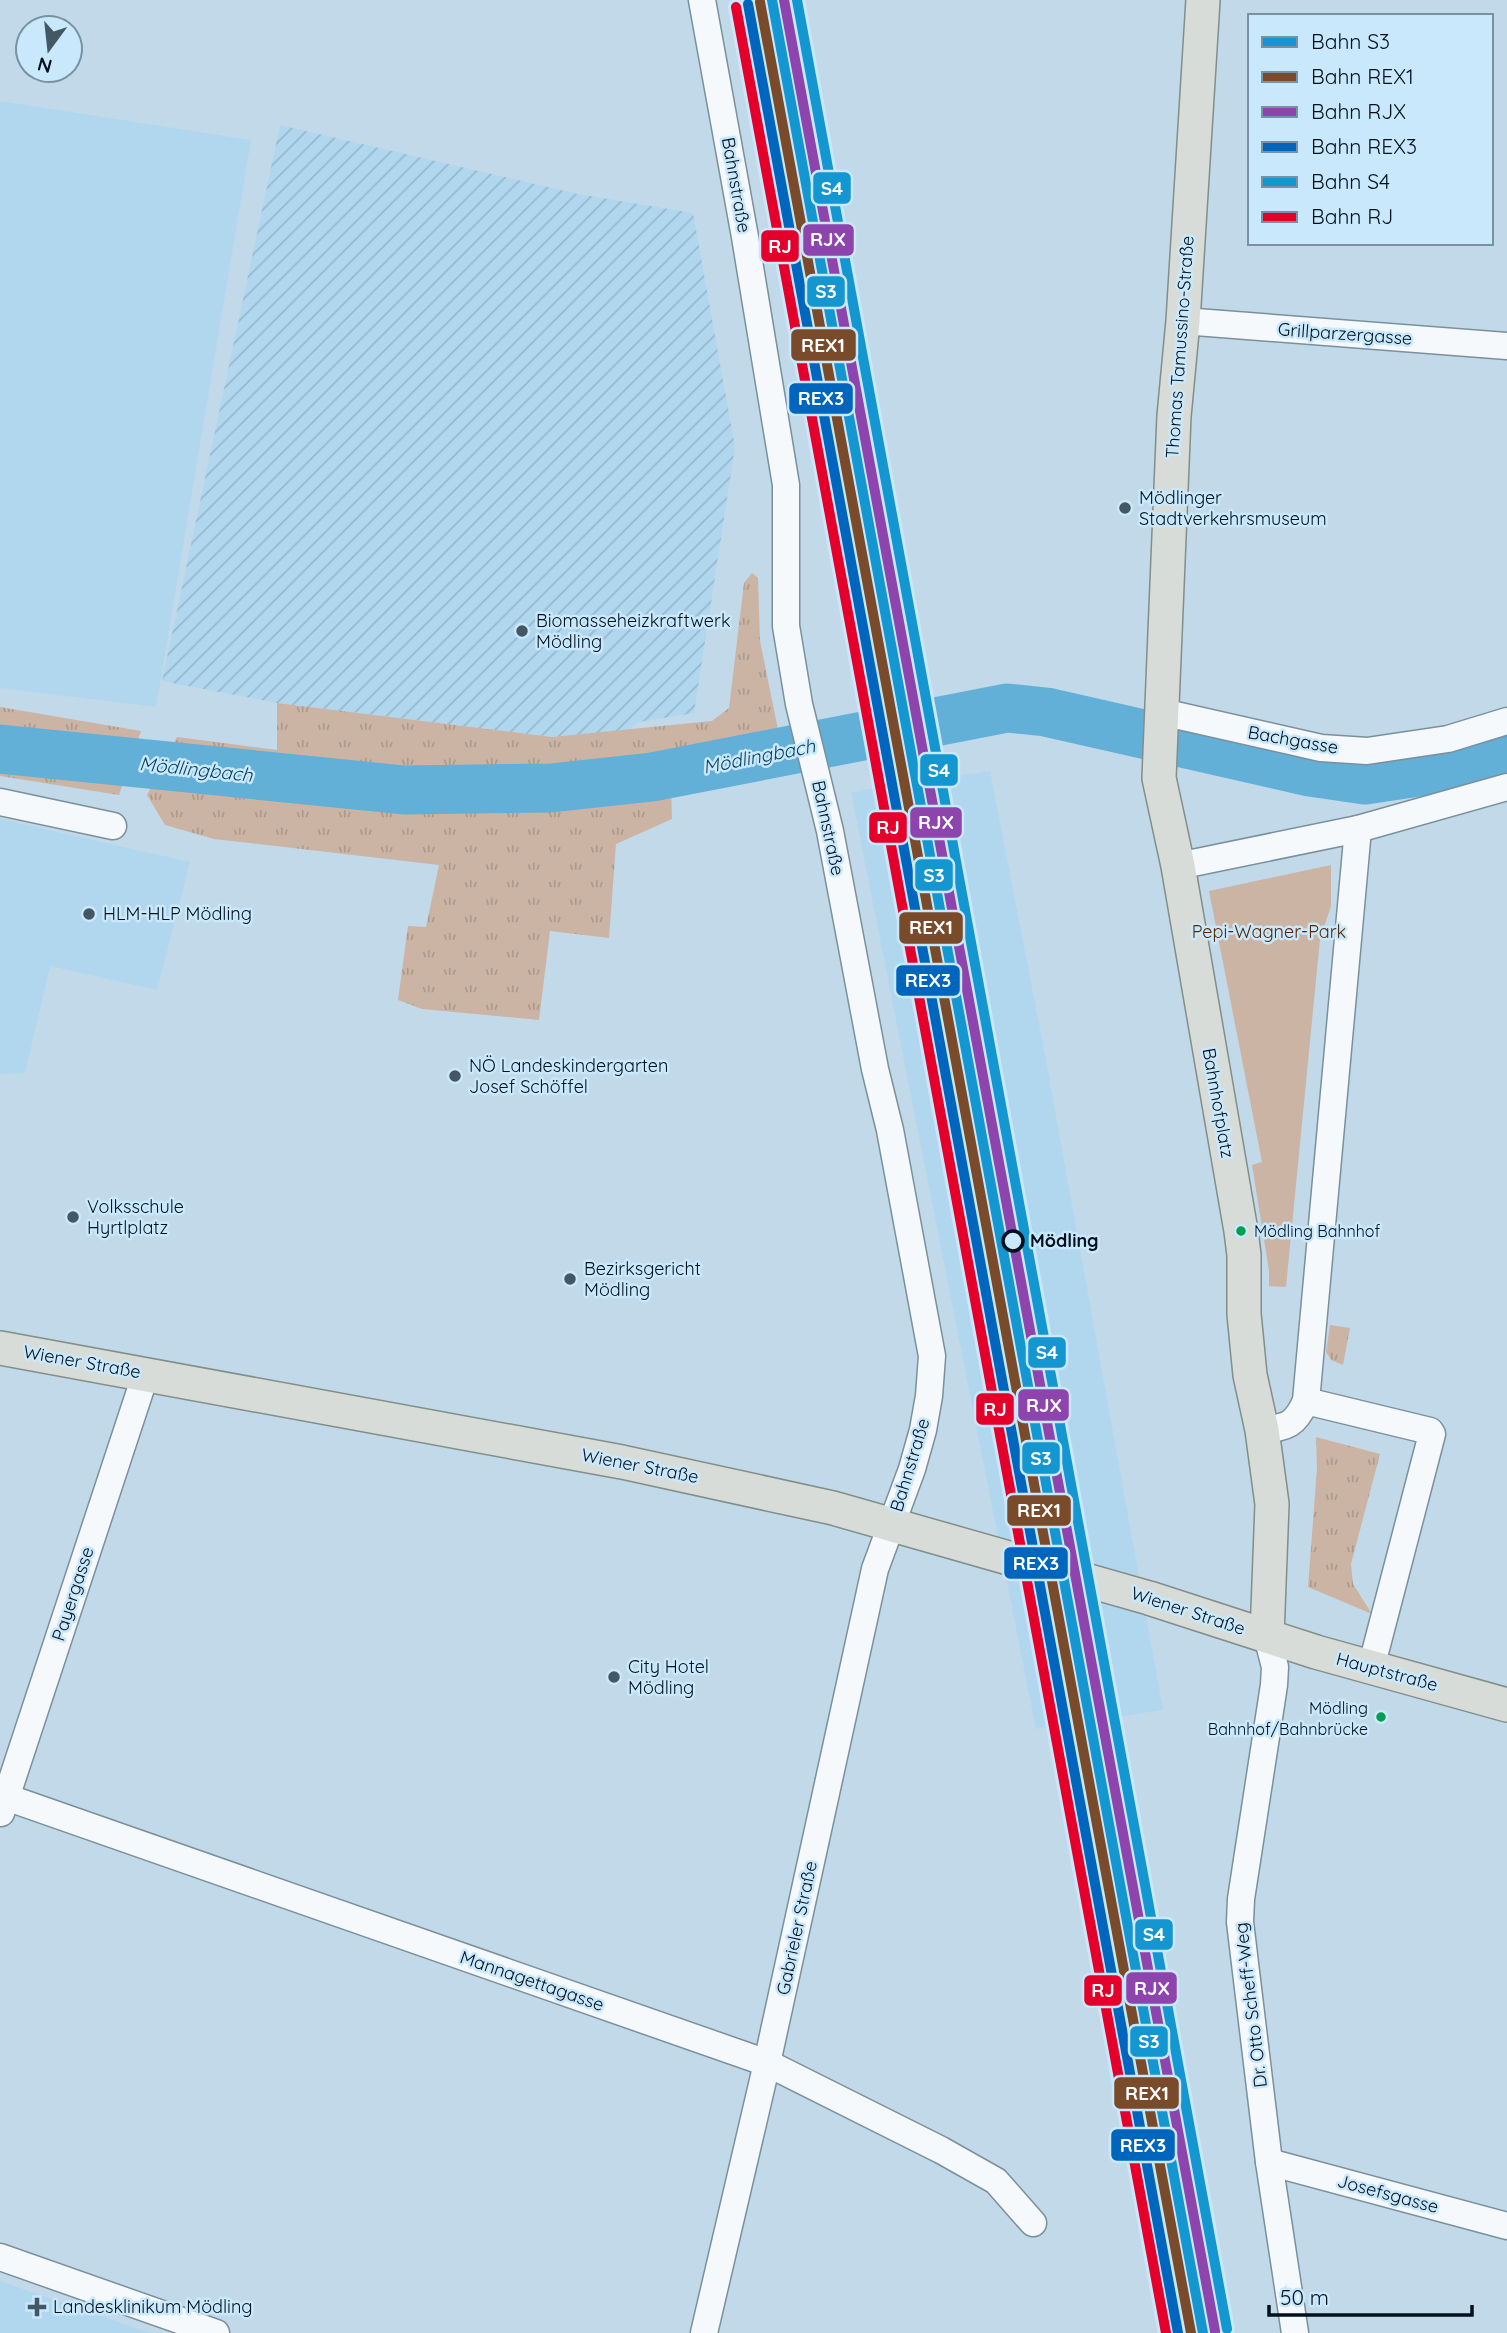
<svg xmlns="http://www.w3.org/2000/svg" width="1507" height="2333" font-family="Quicksand,sans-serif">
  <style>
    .built { fill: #b1d7ef }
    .industrial { fill: url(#industrial-furrows) }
    .grass { fill: url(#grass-tufts) }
    .park { fill: #cbb4a3 }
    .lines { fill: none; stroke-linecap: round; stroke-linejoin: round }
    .river { stroke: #62afd8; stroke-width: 49 }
    .minor-casing { stroke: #7a909d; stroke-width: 29 }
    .major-casing { stroke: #818e8a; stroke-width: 36 }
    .minor { stroke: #f6f9fc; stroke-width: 26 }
    .major { stroke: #d8dcd8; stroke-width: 33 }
    .rail-1-casing { stroke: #cae8fb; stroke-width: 16 }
    .rail-2-casing { stroke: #cae8fb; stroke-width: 16 }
    .rail-3-casing { stroke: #cae8fb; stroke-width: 16 }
    .rail-4-casing { stroke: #cae8fb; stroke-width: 16 }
    .rail-5-casing { stroke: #cae8fb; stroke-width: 16 }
    .rail-6-casing { stroke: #cae8fb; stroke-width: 16 }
    .rail-1 { stroke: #1496d0; stroke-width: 10 }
    .rail-2 { stroke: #7a4b2a; stroke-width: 10 }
    .rail-3 { stroke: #8e44ad; stroke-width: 10 }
    .rail-4 { stroke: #0065bd; stroke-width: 10 }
    .rail-5 { stroke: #1496d0; stroke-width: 10 }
    .rail-6 { stroke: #e4002b; stroke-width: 10 }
    .poi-dot { fill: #445765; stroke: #cae8fb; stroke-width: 2.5 }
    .bus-dot { fill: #009f4e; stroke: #cae8fb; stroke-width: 2.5 }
    .stop-dot { fill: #cae8fb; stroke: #00111e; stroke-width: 3.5 }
    .labels { text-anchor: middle; stroke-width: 5; stroke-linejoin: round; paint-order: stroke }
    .bus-label { font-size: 16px; fill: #00111e; stroke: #cae8fb; text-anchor: start }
    .street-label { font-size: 18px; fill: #00111e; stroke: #cae8fb }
    .poi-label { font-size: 18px; fill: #00111e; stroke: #cae8fb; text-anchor: start }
    .park-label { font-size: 18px; fill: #502a0a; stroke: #cae8fb }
    .stop-label { font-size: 18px; font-weight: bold; fill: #00111e; stroke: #cae8fb; text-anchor: start }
    .water-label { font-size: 19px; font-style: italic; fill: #053f5a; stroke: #cae8fb }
    .line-badge { stroke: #cae8fb; stroke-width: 2.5 }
    .badge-label { font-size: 19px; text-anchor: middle; font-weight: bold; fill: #fff }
  </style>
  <defs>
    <pattern id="industrial-furrows" width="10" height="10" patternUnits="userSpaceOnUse" patternTransform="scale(1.75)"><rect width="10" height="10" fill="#b1d7ef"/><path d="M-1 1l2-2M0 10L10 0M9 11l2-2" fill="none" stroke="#96b8cc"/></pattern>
    <pattern id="grass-tufts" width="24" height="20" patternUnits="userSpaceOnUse" patternTransform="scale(1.75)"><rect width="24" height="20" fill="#cbb4a3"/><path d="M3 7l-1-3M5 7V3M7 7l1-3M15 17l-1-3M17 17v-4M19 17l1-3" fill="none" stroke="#ad9a8c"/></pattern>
  </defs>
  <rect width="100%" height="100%" fill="#c1d9e8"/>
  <g class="built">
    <polygon points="0,101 251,140 156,707 0,688"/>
    <polygon points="990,771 1045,1055 1163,1710 1036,1729 851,792"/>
    <polygon points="0,819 190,862 157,990 50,966 25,1073 0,1074"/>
    <polygon points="0,2281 150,2333 0,2333"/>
  </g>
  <polygon class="industrial" points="280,125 578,194 693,213 735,447 694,713 638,722 628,731 552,737 277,703 162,681"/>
  <g class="grass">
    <polygon points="752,573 758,578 760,641 783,754 671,786 672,819 616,844 609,938 550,931 539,1020 422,1009 398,1000 408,926 426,927 439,865 214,839 165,825 147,795 177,737 277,750 277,703 552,737 712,721 729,708 744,583"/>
    <polygon points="0,707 141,731 119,795 0,776"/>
    <polygon points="1330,1325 1350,1328 1343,1365 1331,1360 1326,1352"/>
    <polygon points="1316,1437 1380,1454 1351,1564 1353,1584 1372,1614 1308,1587 1317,1468"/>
  </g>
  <polygon class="park" points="1331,865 1331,906 1320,939 1286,1287 1269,1286 1269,1271 1252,1165 1262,1162 1209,891"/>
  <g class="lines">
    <polyline class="river" points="0,749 404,790 551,788 652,777 1007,708 1046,712 1310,772 1365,780 1452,767 1507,747"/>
    <defs>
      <g id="minor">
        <polyline points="702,0 745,237 786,485 786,626 799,704 830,831 875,1069 890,1130 932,1356 929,1396 923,1430 912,1469 875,1569 767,2063 704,2333"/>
        <polyline points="1183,321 1507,346"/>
        <polyline points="1162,712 1321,748 1367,751 1448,739 1507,721"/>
        <polyline points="0,802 113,826"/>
        <polyline points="1178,866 1358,829 1507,787"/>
        <polyline points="1306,1401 1430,1431 1432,1434 1371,1668"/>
        <path d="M1262 1430C1288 1427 1295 1425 1306 1401L1358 829"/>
        <polyline points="1267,1636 1275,1667 1274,1685 1241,1899 1240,1922 1269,2162 1295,2333"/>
        <polyline points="0,1795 767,2063 941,2150 996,2181 1033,2223"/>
        <polyline points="1,1813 146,1373"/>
        <polyline points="1269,2162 1507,2226"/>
        <polyline points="0,2257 216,2333"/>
      </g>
      <g id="major">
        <polyline points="1203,0 1183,321 1174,416 1159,778 1178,866 1241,1231 1244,1255 1244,1314 1250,1375 1262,1430 1272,1504 1267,1636"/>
        <polyline points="0,1348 622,1462 833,1508 1149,1598 1316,1652 1507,1705"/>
      </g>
    </defs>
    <use href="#minor" class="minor-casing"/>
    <use href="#major" class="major-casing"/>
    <use href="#minor" class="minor"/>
    <use href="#major" class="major"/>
    <defs>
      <polyline id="rail-1" points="772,0 1203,2333"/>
      <polyline id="rail-2" points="760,2 1191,2333"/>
      <polyline id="rail-3" points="784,0 1215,2331"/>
      <polyline id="rail-4" points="748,4 1178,2333"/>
      <polyline id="rail-5" points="797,0 1227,2329"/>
      <polyline id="rail-6" points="736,7 1166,2333"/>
    </defs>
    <use href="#rail-1" class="rail-1-casing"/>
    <use href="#rail-2" class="rail-2-casing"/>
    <use href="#rail-3" class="rail-3-casing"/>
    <use href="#rail-4" class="rail-4-casing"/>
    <use href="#rail-5" class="rail-5-casing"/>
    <use href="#rail-6" class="rail-6-casing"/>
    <use href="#rail-1" class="rail-1"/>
    <use href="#rail-2" class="rail-2"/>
    <use href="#rail-3" class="rail-3"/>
    <use href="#rail-4" class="rail-4"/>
    <use href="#rail-5" class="rail-5"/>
    <use href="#rail-6" class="rail-6"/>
  </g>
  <g class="poi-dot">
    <circle cx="1125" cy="508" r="7"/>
    <circle cx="522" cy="631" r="7"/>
    <circle cx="89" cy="914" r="7"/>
    <circle cx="455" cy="1076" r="7"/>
    <circle cx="73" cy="1217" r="7"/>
    <circle cx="570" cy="1279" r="7"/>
    <circle cx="614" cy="1677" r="7"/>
    <path d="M33.5 2296.5h7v7h7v7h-7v7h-7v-7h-7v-7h7z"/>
  </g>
  <g class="bus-dot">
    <circle cx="1241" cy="1231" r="6"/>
    <circle cx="1381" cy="1717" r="6"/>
  </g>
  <circle class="stop-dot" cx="1013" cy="1241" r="10"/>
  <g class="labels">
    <g class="bus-label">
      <text x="1254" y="1237">Mödling Bahnhof</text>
      <text x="1368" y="1714" text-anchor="end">Mödling<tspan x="1368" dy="21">Bahnhof/Bahnbrücke</tspan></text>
    </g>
    <g class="street-label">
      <text transform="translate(736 185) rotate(80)" y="6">Bahnstraße</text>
      <text transform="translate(1345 334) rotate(4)" y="6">Grillparzergasse</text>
      <text transform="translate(1180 347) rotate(-86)" y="6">Thomas Tamussino-Straße</text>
      <text transform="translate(1293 740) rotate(10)" y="6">Bachgasse</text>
      <text transform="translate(828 828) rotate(78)" y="6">Bahnstraße</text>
      <text transform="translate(1218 1103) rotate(80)" y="6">Bahnhofplatz</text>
      <text transform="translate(82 1362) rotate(10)" y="6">Wiener Straße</text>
      <text transform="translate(910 1465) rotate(-73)" y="6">Bahnstraße</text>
      <text transform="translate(640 1466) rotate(11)" y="6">Wiener Straße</text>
      <text transform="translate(73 1594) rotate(-72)" y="6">Payergasse</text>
      <text transform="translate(1188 1611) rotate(18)" y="6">Wiener Straße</text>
      <text transform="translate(1387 1672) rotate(15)" y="6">Hauptstraße</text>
      <text transform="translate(797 1928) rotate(-78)" y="6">Gabrieler Straße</text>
      <text transform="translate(532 1981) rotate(19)" y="6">Mannagettagasse</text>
      <text transform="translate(1251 2005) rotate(-97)" y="6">Dr. Otto Scheff-Weg</text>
      <text transform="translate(1388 2194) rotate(15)" y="6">Josefsgasse</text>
    </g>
    <g class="poi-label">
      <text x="1139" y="504">Mödlinger<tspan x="1139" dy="21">Stadtverkehrsmuseum</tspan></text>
      <text x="536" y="627">Biomasseheizkraftwerk<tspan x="536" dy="21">Mödling</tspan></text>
      <text x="103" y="920">HLM-HLP Mödling</text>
      <text x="469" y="1072">NÖ Landeskindergarten<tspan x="469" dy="21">Josef Schöffel</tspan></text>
      <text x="87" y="1213">Volksschule<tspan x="87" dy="21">Hyrtlplatz</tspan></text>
      <text x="584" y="1275">Bezirksgericht<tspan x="584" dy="21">Mödling</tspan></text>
      <text x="628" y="1673">City Hotel<tspan x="628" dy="21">Mödling</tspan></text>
      <text x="53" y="2313">Landesklinikum Mödling</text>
    </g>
    <g class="park-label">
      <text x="1269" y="938">Pepi-Wagner-Park</text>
    </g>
    <g class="stop-label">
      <text x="1030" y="1247">Mödling</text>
    </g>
    <g class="water-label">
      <text transform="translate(759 756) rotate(-11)" y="7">Mödlingbach</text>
      <text transform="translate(196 769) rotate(6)" y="7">Mödlingbach</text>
    </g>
  </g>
  <g class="line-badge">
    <rect x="812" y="171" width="40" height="34" rx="7" fill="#1496d0"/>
    <rect x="802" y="223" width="53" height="34" rx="7" fill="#8e44ad"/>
    <rect x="760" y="229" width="40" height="34" rx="7" fill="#e4002b"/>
    <rect x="806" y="275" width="40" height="33" rx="7" fill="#1496d0"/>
    <rect x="790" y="328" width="67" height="34" rx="7" fill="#7a4b2a"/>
    <rect x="788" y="382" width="66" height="33" rx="7" fill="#0065bd"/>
    <rect x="919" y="753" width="40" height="34" rx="7" fill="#1496d0"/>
    <rect x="909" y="806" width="54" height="33" rx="7" fill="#8e44ad"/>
    <rect x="868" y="811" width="40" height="33" rx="7" fill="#e4002b"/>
    <rect x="914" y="858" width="40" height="34" rx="7" fill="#1496d0"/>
    <rect x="898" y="911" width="66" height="34" rx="7" fill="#7a4b2a"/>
    <rect x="895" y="964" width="66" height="33" rx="7" fill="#0065bd"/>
    <rect x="1027" y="1336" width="40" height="33" rx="7" fill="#1496d0"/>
    <rect x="1017" y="1388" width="53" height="34" rx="7" fill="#8e44ad"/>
    <rect x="975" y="1392" width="40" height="34" rx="7" fill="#e4002b"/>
    <rect x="1021" y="1441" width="40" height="34" rx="7" fill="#1496d0"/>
    <rect x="1006" y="1494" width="66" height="33" rx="7" fill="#7a4b2a"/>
    <rect x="1003" y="1546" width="66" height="34" rx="7" fill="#0065bd"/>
    <rect x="1134" y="1918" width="40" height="33" rx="7" fill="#1496d0"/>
    <rect x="1125" y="1971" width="53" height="34" rx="7" fill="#8e44ad"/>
    <rect x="1083" y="1974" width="40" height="33" rx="7" fill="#e4002b"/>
    <rect x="1129" y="2025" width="40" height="33" rx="7" fill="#1496d0"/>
    <rect x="1113" y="2076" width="67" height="34" rx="7" fill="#7a4b2a"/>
    <rect x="1110" y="2128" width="66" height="34" rx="7" fill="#0065bd"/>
  </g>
  <g class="badge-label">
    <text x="832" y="195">S4</text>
    <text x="828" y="246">RJX</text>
    <text x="780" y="253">RJ</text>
    <text x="826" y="298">S3</text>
    <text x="823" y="352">REX1</text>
    <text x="821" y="405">REX3</text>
    <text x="939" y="777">S4</text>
    <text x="936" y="829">RJX</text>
    <text x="888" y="834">RJ</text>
    <text x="934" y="882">S3</text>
    <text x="931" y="934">REX1</text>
    <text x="928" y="987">REX3</text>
    <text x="1047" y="1359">S4</text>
    <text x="1044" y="1412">RJX</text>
    <text x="995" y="1416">RJ</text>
    <text x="1041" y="1465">S3</text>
    <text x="1039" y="1517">REX1</text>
    <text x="1036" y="1570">REX3</text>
    <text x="1154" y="1941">S4</text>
    <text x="1152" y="1995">RJX</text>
    <text x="1103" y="1997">RJ</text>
    <text x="1149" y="2048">S3</text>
    <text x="1147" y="2100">REX1</text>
    <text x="1143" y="2152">REX3</text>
  </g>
  <rect x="1248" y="14" width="245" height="231" fill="#cae8fb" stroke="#7992a3" stroke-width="2"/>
  <rect x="1262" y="37" width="35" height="10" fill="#1496d0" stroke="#7992a3" stroke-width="2"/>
  <text x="1311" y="49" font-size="21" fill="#00111e">Bahn S3</text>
  <rect x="1262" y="72" width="35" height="10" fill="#7a4b2a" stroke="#7992a3" stroke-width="2"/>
  <text x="1311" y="84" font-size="21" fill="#00111e">Bahn REX1</text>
  <rect x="1262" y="107" width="35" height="10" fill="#8e44ad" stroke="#7992a3" stroke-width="2"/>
  <text x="1311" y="119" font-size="21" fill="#00111e">Bahn RJX</text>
  <rect x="1262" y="142" width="35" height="10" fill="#0065bd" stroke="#7992a3" stroke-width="2"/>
  <text x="1311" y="154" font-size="21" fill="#00111e">Bahn REX3</text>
  <rect x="1262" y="177" width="35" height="10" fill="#1496d0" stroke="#7992a3" stroke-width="2"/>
  <text x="1311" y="189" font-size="21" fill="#00111e">Bahn S4</text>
  <rect x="1262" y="212" width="35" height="10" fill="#e4002b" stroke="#7992a3" stroke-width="2"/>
  <text x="1311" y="224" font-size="21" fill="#00111e">Bahn RJ</text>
  <g transform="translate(49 49) rotate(195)"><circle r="33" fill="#cae8fb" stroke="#7992a3" stroke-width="2"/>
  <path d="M0-5L12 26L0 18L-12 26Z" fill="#445765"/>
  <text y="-10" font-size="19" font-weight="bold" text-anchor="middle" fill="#00111e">N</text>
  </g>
  <path d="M1269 2305v10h203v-10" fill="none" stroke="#00111e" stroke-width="3.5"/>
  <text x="1280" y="2305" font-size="21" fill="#00111e" stroke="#cae8fb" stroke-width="5" paint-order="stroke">50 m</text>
</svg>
